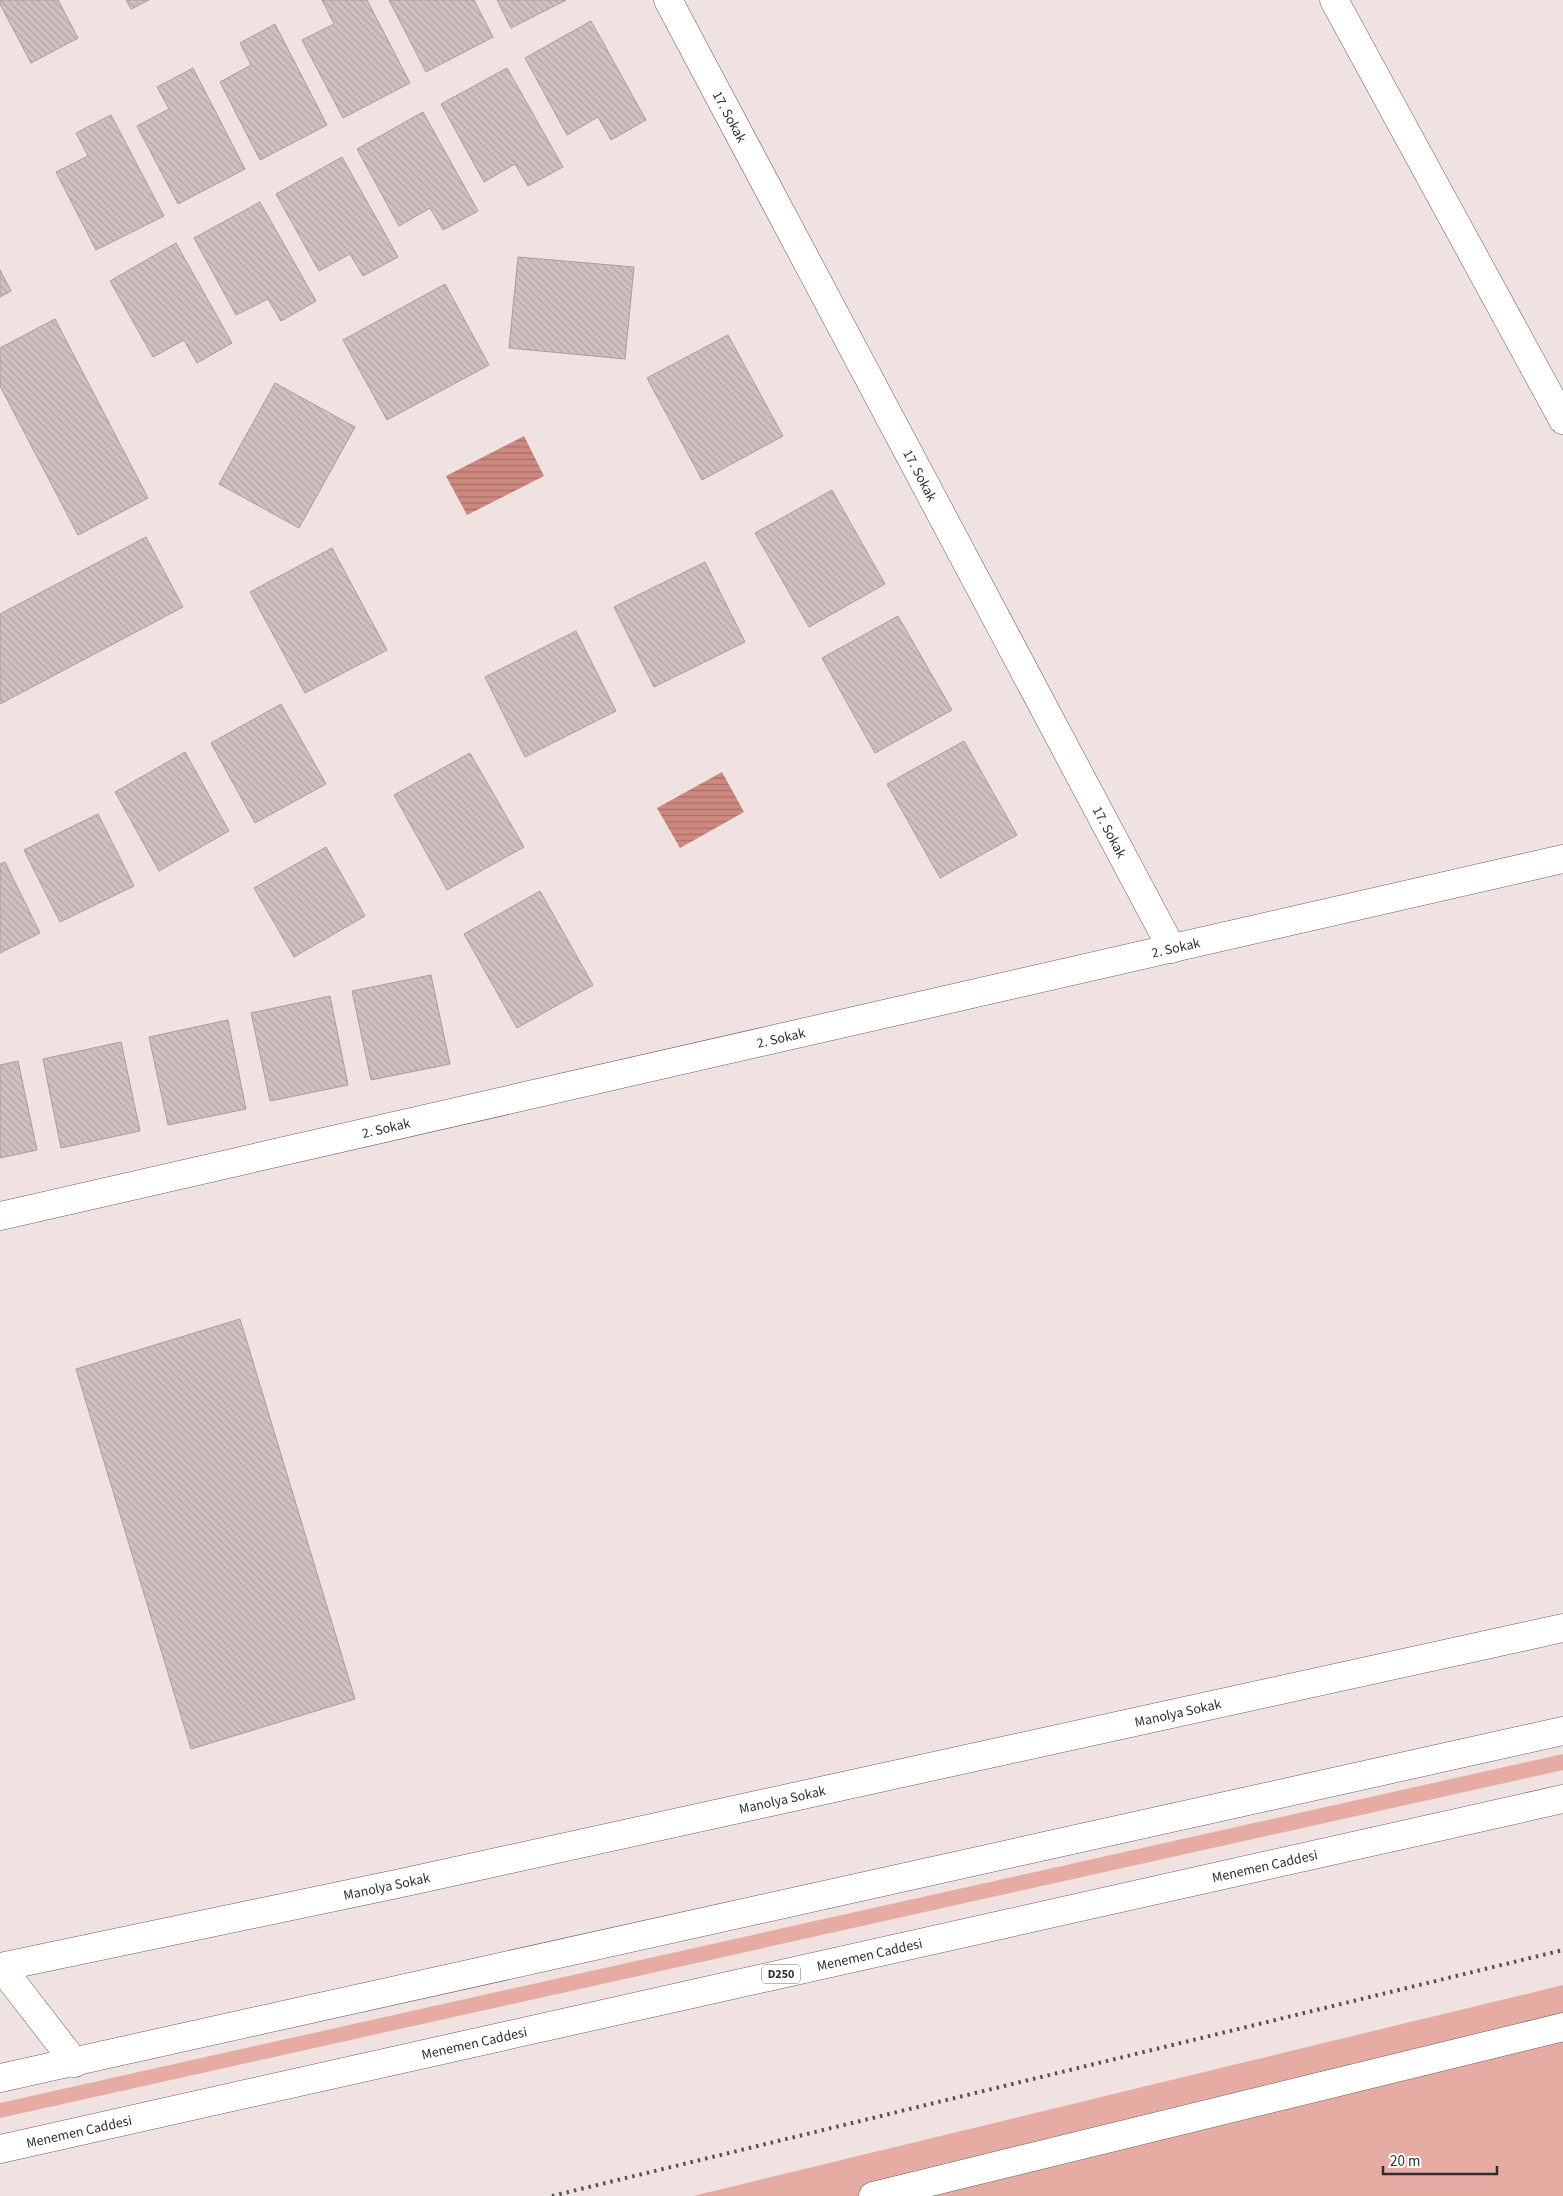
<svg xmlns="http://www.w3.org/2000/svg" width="1563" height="2196" font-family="'Source Sans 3',sans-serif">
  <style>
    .grass { fill: #e6aba2 }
    .water { fill: url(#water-rules) }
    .building { fill: url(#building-back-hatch); stroke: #aa9d9b }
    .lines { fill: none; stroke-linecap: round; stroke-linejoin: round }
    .street-casing { stroke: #6b5f5e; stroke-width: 29 }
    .highway-casing { stroke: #6b5f5e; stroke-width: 29 }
    .street { stroke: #fff; stroke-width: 28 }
    .highway { stroke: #fff; stroke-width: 28 }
    .rail { stroke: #595251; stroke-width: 4; stroke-dasharray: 2.5 5; stroke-linecap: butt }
    .labels { text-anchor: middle; stroke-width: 4; stroke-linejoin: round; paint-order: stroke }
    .shield { fill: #fff; stroke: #706c6b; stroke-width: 1 }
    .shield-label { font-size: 12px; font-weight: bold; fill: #322d2c }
    .street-label { font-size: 14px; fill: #322d2c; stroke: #fff }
  </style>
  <defs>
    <pattern id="water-rules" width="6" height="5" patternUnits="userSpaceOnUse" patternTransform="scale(1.25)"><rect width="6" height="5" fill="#cd887f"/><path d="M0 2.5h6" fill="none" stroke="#a77068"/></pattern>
    <pattern id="building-back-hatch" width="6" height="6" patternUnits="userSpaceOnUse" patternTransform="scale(1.25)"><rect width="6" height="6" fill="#cec1bf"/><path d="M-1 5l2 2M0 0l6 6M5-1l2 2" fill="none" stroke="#b1a6a4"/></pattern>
  </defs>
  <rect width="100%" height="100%" fill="#efe2e0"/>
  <g class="grass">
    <polygon points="1563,1754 1563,1770 0,2118 0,2103"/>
    <polygon points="1563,1985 1563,2196 693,2196"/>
  </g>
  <g class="water">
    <polygon points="524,436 544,476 467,515 446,476"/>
    <polygon points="722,772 744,812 680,848 657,808"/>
  </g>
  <g class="building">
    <polygon points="0,0 58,0 78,38 31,63 0,4"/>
    <polygon points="126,0 149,0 131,9"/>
    <polygon points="322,0 367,0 410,83 343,118 302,40 334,24"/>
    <polygon points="389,0 474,0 493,37 426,72"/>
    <polygon points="497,0 566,0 511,28"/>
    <polygon points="591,21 646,120 611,140 598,117 567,135 525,58"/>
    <polygon points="275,24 327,125 260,160 220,82 251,65 240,43"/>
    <polygon points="193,68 245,169 178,204 137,126 169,109 157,87"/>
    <polygon points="507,68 563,167 528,186 515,164 484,182 441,104"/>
    <polygon points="423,112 478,211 443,230 430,208 399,226 357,149"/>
    <polygon points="111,115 164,216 96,250 56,172 88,156 76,133"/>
    <polygon points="342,157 398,257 363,276 350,254 319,271 276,194"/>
    <polygon points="260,202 316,301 281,321 268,299 236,315 194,238"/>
    <polygon points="176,243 232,343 197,363 184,340 153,357 110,281"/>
    <polygon points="518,257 634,267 625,359 509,348"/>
    <polygon points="0,270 11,291 0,297"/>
    <polygon points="445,284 489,365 387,420 343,340"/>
    <polygon points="55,319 148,498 78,535 0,386 0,348"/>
    <polygon points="728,335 783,436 702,480 647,378"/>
    <polygon points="275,383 355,427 299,528 219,484"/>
    <polygon points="832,490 885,584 809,627 755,533"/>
    <polygon points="146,537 183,607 0,704 0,614"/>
    <polygon points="332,548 387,650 305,693 250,592"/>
    <polygon points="705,562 745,642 654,687 614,607"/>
    <polygon points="898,616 952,710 875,753 822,658"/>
    <polygon points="576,631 616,711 525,757 485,677"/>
    <polygon points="281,704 326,784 255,823 211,743"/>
    <polygon points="964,741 1017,835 940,878 887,784"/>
    <polygon points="185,752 229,831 159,871 115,792"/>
    <polygon points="470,753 524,847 447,890 394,795"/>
    <polygon points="98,814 134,886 60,922 24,850"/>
    <polygon points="326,847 365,916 294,957 254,888"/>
    <polygon points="5,862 40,933 0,953 0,864"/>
    <polygon points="540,891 593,985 517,1028 464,934"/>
    <polygon points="431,975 450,1064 371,1080 352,991"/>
    <polygon points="330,996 348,1085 270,1101 251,1013"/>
    <polygon points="228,1020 246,1109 168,1125 149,1037"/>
    <polygon points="121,1042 140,1131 61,1148 43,1059"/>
    <polygon points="18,1061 37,1150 0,1158 0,1065"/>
    <polygon points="240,1319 355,1699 191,1749 76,1369"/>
  </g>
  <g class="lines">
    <defs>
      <g id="street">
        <path id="s1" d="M668 0 1172 949"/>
        <polyline points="1334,0 1563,420"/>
        <path id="s2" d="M0 1216 1563 859"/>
        <path id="s3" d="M0 1967 406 1882 1563 1628"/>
        <polyline points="873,2196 1563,2027"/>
      </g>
      <g id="highway">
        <polyline points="0,1970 1,1967 75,2063"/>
        <polyline points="0,2078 1563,1731"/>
        <path id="s4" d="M0 2149 1563 1799"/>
      </g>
    </defs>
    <use href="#street" class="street-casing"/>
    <use href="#highway" class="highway-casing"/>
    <use href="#street" class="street"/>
    <use href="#highway" class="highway"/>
    <polyline class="rail" points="552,2196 1563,1950"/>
  </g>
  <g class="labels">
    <rect class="shield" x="762" y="1964.5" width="38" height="19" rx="4"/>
    <g class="shield-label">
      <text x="781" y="1978">D250</text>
    </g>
    <g class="street-label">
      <text dy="5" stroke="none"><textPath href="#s1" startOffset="132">17. Sokak</textPath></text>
      <text dy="5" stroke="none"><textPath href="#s1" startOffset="538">17. Sokak</textPath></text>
      <text dy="5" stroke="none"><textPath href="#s1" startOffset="942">17. Sokak</textPath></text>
      <text dy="5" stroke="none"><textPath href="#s2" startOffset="1206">2. Sokak</textPath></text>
      <text dy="5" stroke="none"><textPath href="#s2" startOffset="801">2. Sokak</textPath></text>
      <text dy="5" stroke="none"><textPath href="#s2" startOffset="396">2. Sokak</textPath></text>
      <text dy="5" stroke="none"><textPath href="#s3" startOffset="1205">Manolya Sokak</textPath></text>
      <text dy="5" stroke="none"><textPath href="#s3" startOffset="800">Manolya Sokak</textPath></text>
      <text dy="5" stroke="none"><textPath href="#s4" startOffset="1296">Menemen Caddesi</textPath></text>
      <text dy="5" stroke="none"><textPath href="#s3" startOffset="395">Manolya Sokak</textPath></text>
      <text dy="5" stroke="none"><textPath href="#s4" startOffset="891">Menemen Caddesi</textPath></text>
      <text dy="5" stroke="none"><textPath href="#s4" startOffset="486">Menemen Caddesi</textPath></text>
      <text dy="5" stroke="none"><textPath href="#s4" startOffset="81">Menemen Caddesi</textPath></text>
    </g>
  </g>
  <path d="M1383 2166v8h114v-8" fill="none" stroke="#322d2c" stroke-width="2.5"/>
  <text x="1390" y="2166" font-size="15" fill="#322d2c" stroke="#ffffff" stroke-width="4" paint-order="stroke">20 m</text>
</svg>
